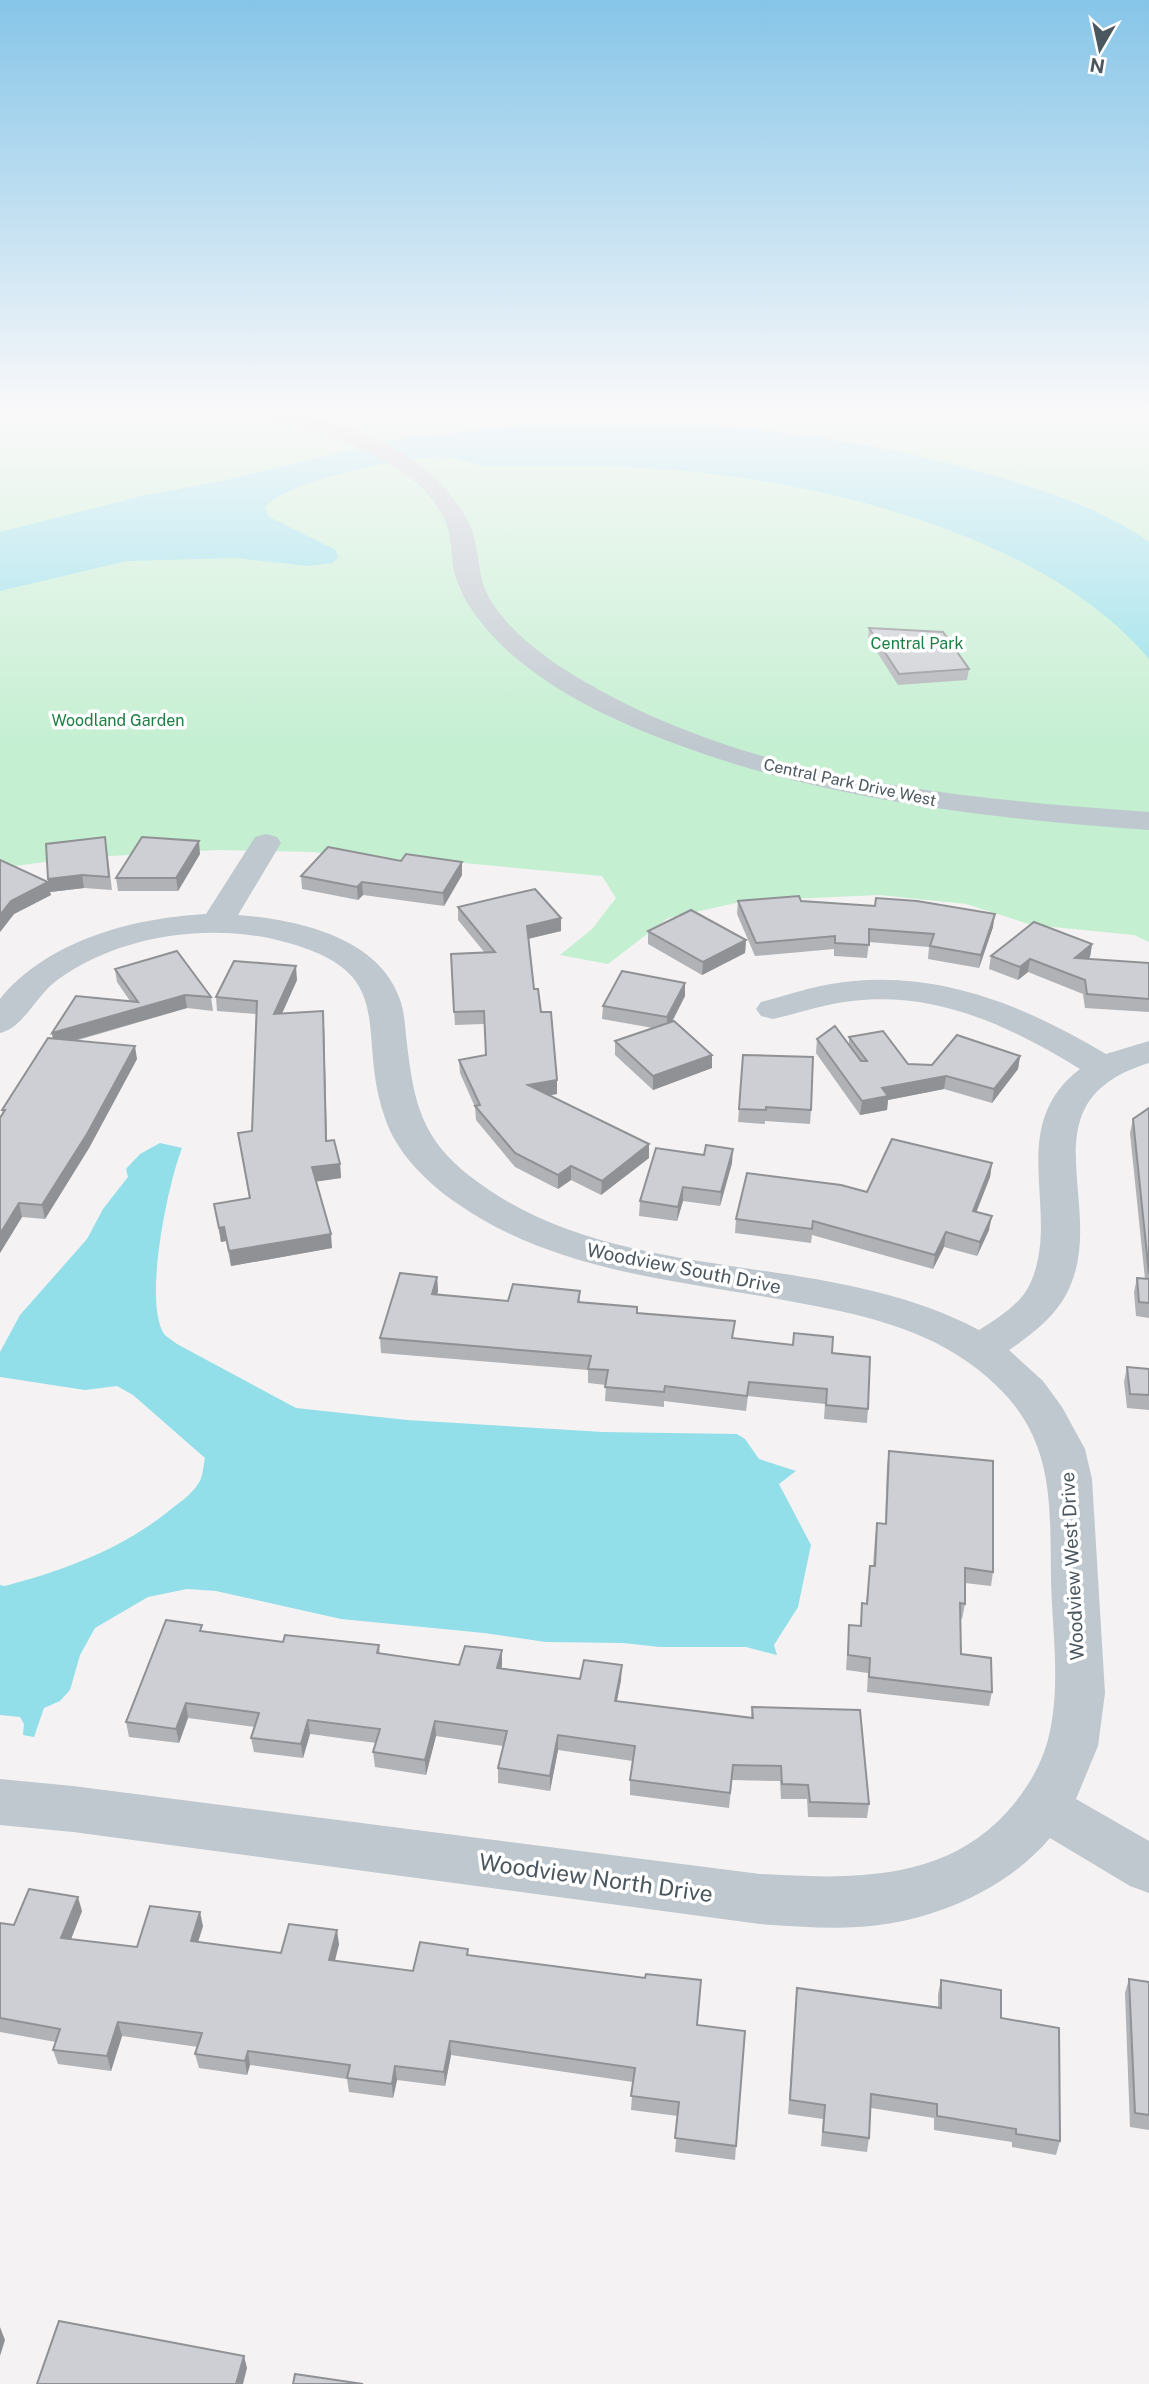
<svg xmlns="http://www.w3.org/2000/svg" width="1149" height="2384" font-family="'Public Sans',sans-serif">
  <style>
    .green { fill: #c4efd1 }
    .water { fill: #93dfe9 }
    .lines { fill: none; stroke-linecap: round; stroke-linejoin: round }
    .minor { fill: #bfc8ce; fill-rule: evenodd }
    .wall { fill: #b0b2b6 }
    .shaded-wall { fill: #909194 }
    .building { fill: #cdcfd4; stroke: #909194; stroke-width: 2 }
    .labels { text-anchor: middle; stroke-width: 7; stroke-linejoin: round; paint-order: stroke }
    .far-park-label { font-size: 16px; fill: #1c8045; stroke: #fff }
    .far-street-label { font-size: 16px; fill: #4b575f; stroke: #fff }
    .street-label { font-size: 19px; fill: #4b575f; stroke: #fff }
    .near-street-label { font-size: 23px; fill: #4b575f; stroke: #fff }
  </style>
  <rect width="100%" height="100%" fill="#f4f2f3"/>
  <polygon class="green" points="0,415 1149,415 1149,942 1134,935 1032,925 966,904 879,895 745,901 668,918 608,964 560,955 592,929 616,898 602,876 453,862 397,862 313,852 217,850 75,858 0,868"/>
  <g class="water">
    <path d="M590 422C723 420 851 437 978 471 1037 487 1099 507 1149 542V659C1042 531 806 477 645 468 592 465 539 467 486 466 472 465 457 457 440 457 404 457 286 480 265 508L269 517 336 550 338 558 333 563 308 566 236 558 127 561 0 591V532L142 496 221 481 399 439 513 426Z"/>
    <path d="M160 1143 182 1148C168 1184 143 1301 164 1334 167 1337 173 1341 177 1344L296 1408 407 1420 603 1432 737 1434 745 1439 759 1459 796 1471 779 1484 811 1545 798 1607 774 1645 777 1655 746 1647H660L623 1643 546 1642 484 1633 341 1619 216 1591 187 1589 148 1597 95 1628 80 1655 70 1690 60 1701 44 1708 34 1737 23 1735 24 1724 20 1717 0 1715V1585L5 1586C65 1570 122 1549 170 1510 180 1502 191 1495 198 1484 203 1478 203 1467 205 1458L133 1395 117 1386 85 1390 0 1377V1352L20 1315 87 1239 103 1209 128 1177 126 1169 140 1154Z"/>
  </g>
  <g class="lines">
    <g class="minor">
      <path d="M267 415C341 412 432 453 468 521 481 546 475 574 491 601 513 636 552 663 587 683 756 781 958 798 1149 812V830C988 818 828 801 676 744 616 722 558 695 510 653 486 631 462 603 454 571 451 557 452 542 448 529 427 462 329 434 270 419Z"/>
      <path d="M266 834 277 837 281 843 238 915C294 919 377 936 399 997 405 1012 405 1029 407 1044 414 1104 422 1139 471 1177 617 1290 821 1246 979 1330 997 1319 1021 1304 1030 1284 1063 1213 1003 1128 1080 1069 1010 1026 936 991 852 1001 825 1004 799 1013 773 1019L761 1016 756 1009 761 1002C791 994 823 983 854 981 946 973 1029 1008 1106 1054L1149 1041V1063C1024 1101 1105 1201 1071 1284 1060 1313 1034 1333 1009 1350L1043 1381 1062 1407 1085 1449 1092 1479 1105 1693 1098 1746 1076 1799 1149 1841V1893L1130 1886 1050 1838C1004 1892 928 1923 858 1927 825 1929 792 1926 760 1924L73 1832 0 1825V1779L73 1786 760 1874C847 1879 943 1883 1007 1812 1029 1787 1045 1760 1051 1726 1060 1678 1052 1628 1051 1579 1050 1490 1054 1428 976 1368 923 1327 858 1314 794 1302 679 1280 557 1273 458 1204 427 1183 395 1152 384 1115 355 1027 402 972 281 941 208 922 116 936 56 981 36 996 23 1028 0 1033V999C48 940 133 918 206 914L255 837Z"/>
    </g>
  </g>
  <g class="wall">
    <polygon points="869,628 969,669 967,680 898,685 868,638"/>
    <polygon points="107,850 112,890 84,888 50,892 51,895 14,914 0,932 0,860 48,882 48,879"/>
    <polygon points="200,854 178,891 118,891 116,878"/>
    <polygon points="401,861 462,862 462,875 444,906 363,895 358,900 302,889 301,876"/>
    <polygon points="738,901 801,901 993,927 979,968 928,959 929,947 869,942 867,958 834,956 834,949 755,956 737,914"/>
    <polygon points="458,907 561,931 528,939 534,989 541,1012 557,1094 549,1095 649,1158 601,1195 571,1180 558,1189 515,1167 476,1120 475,1107 460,1073 459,1060 486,1055 484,1024 455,1025 451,954 485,953 458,920"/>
    <polygon points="648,931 746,940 745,953 702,975 648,944"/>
    <polygon points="1092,944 1090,957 1087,959 1149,966 1149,1012 1085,1008 1083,994 1028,972 1018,980 989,969 991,956"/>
    <polygon points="115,969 211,997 213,1011 187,1008 75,1041 137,1059 89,1148 45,1219 22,1217 0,1253 3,1114 2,1110 53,1039 52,1033 130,1001 117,982"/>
    <polygon points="297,980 282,1013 324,1025 327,1141 340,1164 341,1178 316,1181 332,1248 231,1266 226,1241 221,1242 214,1204 249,1198 238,1133 252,1131 256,1014 217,1011 216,997"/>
    <polygon points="685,983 685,996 672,1022 712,1068 653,1090 615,1055 615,1041 653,1028 602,1019 603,1006"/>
    <polygon points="849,1037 908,1064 932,1065 1020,1056 1018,1069 992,1103 944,1089 888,1100 887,1110 860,1115 816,1053 817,1039 849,1044"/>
    <polygon points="743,1055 811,1110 810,1124 765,1121 765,1124 738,1122"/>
    <polygon points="1149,1108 1149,1318 1136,1316 1134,1292 1137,1278 1145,1279 1130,1133 1133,1119"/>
    <polygon points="732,1163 720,1206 683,1201 677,1221 639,1216 640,1201"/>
    <polygon points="992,1163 990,1177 976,1212 989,1230 977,1256 944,1247 933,1269 812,1235 811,1243 735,1233 736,1219 867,1192"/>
    <polygon points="437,1277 438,1291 437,1295 508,1301 580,1291 580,1302 637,1307 637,1313 734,1339 832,1353 868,1409 867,1423 824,1419 825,1404 748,1396 746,1411 664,1401 664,1407 605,1401 606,1385 588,1383 588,1370 381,1353 380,1338"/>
    <polygon points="1127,1367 1149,1369 1149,1410 1127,1408 1124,1382"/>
    <polygon points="889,1451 993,1572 991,1586 965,1583 965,1604 962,1619 960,1618 961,1654 992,1692 989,1706 867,1692 868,1673 846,1670 849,1625 860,1626 862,1603 866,1604 870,1566 873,1566 875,1538 877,1523 885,1524 887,1465"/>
    <polygon points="203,1631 283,1642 379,1645 380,1654 459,1665 502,1665 501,1668 580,1679 621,1680 617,1701 751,1718 752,1707 869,1804 867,1818 808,1817 807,1799 781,1799 780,1781 732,1780 729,1808 630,1795 630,1780 633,1761 558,1750 550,1791 498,1783 498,1768 503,1746 436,1736 426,1775 375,1767 373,1752 376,1743 310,1734 303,1758 254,1752 251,1738 255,1727 188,1718 179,1743 129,1737 126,1722"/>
    <polygon points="82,1911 71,1939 137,1947 203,1926 198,1942 281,1953 339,1944 335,1961 413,1971 469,1955 697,2025 736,2146 735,2160 675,2152 678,2116 631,2110 633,2082 451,2055 445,2086 397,2080 393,2098 349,2092 347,2079 250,2065 247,2075 199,2068 195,2054 198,2047 122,2036 111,2071 58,2064 53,2050 56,2042 0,2032 0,1923 14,1925"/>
    <polygon points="1129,1979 1149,1982 1149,2130 1130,2127 1125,1993"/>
    <polygon points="941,1980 1001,2018 1060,2141 1056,2155 1012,2147 1012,2142 934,2130 934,2118 871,2108 869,2138 867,2152 821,2146 823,2119 788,2114 797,1988 938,2007 938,1994"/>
  </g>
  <g class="shaded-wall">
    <polygon points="199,841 200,854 178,891 176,878"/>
    <polygon points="462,862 462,875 444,906 443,893"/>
    <polygon points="82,875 84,888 50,892 51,895 14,914 0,932 0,915 11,901 48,882 48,879"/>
    <polygon points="362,882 363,895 358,900 357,887"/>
    <polygon points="995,914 993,927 979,968 981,955"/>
    <polygon points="561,918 561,931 527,939 527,926"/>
    <polygon points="746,940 745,953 702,975 703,962"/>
    <polygon points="1092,944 1090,957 1072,972 1075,958"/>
    <polygon points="1030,959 1028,972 1018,980 1020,967"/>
    <polygon points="296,966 297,980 276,1027 274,1014"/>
    <polygon points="685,983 685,996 667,1031 667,1017"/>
    <polygon points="185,995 187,1008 54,1046 52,1033"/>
    <polygon points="323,1011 324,1025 327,1155 326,1141"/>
    <polygon points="135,1046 137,1059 89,1148 45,1219 42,1205"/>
    <polygon points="712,1055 712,1068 653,1090 653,1076"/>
    <polygon points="1020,1056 1018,1069 992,1103 994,1089"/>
    <polygon points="946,1076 944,1089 888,1100 887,1110 860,1115 862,1101 882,1088"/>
    <polygon points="557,1080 557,1094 528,1099 528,1085"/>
    <polygon points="649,1144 649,1158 601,1195 602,1181"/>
    <polygon points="733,1149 732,1163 720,1206 721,1192"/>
    <polygon points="992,1163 990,1177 971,1226 973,1211"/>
    <polygon points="340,1164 341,1178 314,1182 312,1167"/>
    <polygon points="571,1166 571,1180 558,1189 558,1175"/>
    <polygon points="683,1187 683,1201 677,1221 678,1207"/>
    <polygon points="19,1203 22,1217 0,1253 0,1234"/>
    <polygon points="992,1216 989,1230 977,1256 980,1242"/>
    <polygon points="224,1227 226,1241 221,1242 219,1228"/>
    <polygon points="946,1232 944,1247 933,1269 935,1255"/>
    <polygon points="331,1234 332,1248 231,1266 229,1251"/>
    <polygon points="437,1277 438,1291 433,1308 432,1294"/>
    <polygon points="502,1650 502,1665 498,1682 497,1668"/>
    <polygon points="622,1665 621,1680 614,1715 615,1701"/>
    <polygon points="186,1703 188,1718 179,1743 176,1729"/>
    <polygon points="308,1720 310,1734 303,1758 301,1744"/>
    <polygon points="435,1721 436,1736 426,1775 425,1760"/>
    <polygon points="558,1735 558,1750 550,1791 550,1776"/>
    <polygon points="78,1897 82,1911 66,1952 61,1938"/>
    <polygon points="200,1912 203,1926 194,1955 191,1941"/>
    <polygon points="337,1930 339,1944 331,1975 329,1960"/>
    <polygon points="118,2022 122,2036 111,2071 107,2056"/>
    <polygon points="450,2041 451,2055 445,2086 444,2072"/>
    <polygon points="248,2051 250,2065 247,2075 245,2061"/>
    <polygon points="395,2066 397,2080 393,2098 392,2084"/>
    <polygon points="0,2327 5,2340 0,2356"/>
    <polygon points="244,2356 247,2368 243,2384 236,2384"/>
  </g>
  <g class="building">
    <polygon points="869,628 943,632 969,669 899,674"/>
    <polygon points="105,837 109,877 82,875 48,879 46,844"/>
    <polygon points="142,837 199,841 176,878 116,878"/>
    <polygon points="328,847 401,861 406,854 462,862 443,893 362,882 357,887 301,876"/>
    <polygon points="0,860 48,882 11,901 0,915"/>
    <polygon points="535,889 561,918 527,926 534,989 538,989 541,1012 551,1012 557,1080 528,1085 649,1144 602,1181 571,1166 558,1175 515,1153 475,1106 480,1105 459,1060 486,1055 484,1011 454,1012 451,954 495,952 458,907"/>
    <polygon points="799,896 801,901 875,906 876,898 917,901 995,914 981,955 930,946 934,934 869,929 869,945 835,943 835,936 756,943 738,901"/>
    <polygon points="691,910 746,940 703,962 648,931"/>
    <polygon points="1034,922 1092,944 1075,958 1149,963 1149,999 1087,994 1085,980 1030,959 1020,967 991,956"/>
    <polygon points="177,951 211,997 185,995 52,1033 76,996 138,1002 115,969"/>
    <polygon points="234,961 296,966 274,1014 323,1011 326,1141 334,1140 340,1164 312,1167 331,1234 229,1251 224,1227 219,1228 214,1204 250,1198 238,1133 252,1131 257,1001 216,997"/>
    <polygon points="622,971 685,983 667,1017 603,1006"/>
    <polygon points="674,1021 712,1055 653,1076 615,1041"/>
    <polygon points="835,1026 861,1061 867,1061 849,1037 883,1031 908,1064 932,1065 957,1035 1020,1056 994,1089 946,1076 882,1088 888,1096 862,1101 817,1039"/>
    <polygon points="48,1038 135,1046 87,1134 42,1205 19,1203 0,1234 0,1118 5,1110 2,1110"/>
    <polygon points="743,1055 813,1057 811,1110 766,1107 766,1110 739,1109"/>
    <polygon points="1149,1108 1149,1274 1133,1119"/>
    <polygon points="892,1139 992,1163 973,1211 992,1216 980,1242 946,1232 935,1255 813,1221 812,1229 736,1219 747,1173 841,1185 867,1192"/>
    <polygon points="706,1145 733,1149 721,1192 683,1187 678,1207 640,1201 656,1148 704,1155"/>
    <polygon points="400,1273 437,1277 432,1294 508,1301 513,1284 580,1291 578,1302 637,1307 637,1313 735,1321 732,1338 793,1345 794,1333 833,1337 832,1353 870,1357 868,1409 826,1405 827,1389 749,1382 747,1396 665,1386 664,1392 605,1387 608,1370 588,1369 591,1356 380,1338"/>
    <polygon points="1137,1278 1149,1279 1149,1303 1139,1302"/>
    <polygon points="1127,1367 1149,1369 1149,1395 1130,1394"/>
    <polygon points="889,1451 993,1461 993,1572 965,1568 965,1604 960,1603 961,1654 991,1658 992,1692 869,1677 870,1658 848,1655 849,1625 861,1626 862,1603 867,1604 870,1566 875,1566 877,1523 886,1524"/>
    <polygon points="166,1620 202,1625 200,1631 283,1642 285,1635 379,1645 377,1653 459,1665 465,1646 502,1650 497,1668 580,1679 584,1660 622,1665 615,1701 753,1718 752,1707 860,1710 869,1804 810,1802 808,1785 782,1784 781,1766 733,1765 730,1793 630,1780 635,1746 558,1735 550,1776 498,1768 507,1731 435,1721 425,1760 373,1752 380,1729 308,1720 301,1744 251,1738 259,1713 186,1703 176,1729 126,1722"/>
    <polygon points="29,1889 78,1897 61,1938 137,1947 150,1906 200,1912 191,1941 281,1953 289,1924 337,1930 329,1960 413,1971 420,1942 468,1949 467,1955 645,1978 646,1974 701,1980 697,2025 745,2031 736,2146 675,2138 679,2102 631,2096 635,2068 450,2041 444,2072 395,2066 392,2084 347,2078 350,2065 248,2051 245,2061 195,2054 202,2033 118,2022 107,2056 53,2050 60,2029 0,2018 0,1923 14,1925"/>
    <polygon points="1129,1979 1149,1982 1149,2115 1135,2113"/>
    <polygon points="941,1980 1001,1990 1001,2018 1059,2028 1060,2141 1016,2134 1016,2129 937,2116 937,2104 871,2094 869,2138 823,2132 825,2105 790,2100 797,1988 941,2008"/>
    <polygon points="59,2321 244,2356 236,2384 37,2384"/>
    <polygon points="295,2374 363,2384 293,2384"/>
  </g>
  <linearGradient id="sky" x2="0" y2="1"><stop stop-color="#86c5e8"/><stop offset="0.55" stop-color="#faf9fa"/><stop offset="1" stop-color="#faf9fa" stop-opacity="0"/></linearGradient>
  <rect width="1149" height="749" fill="url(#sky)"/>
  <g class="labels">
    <g class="far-park-label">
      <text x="917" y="649">Central Park</text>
      <text x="118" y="726">Woodland Garden</text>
    </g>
    <g class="far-street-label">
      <text transform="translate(850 782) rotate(12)" y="6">Central Park Drive West</text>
    </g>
    <g class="street-label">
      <text transform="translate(684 1268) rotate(11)" y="7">Woodview South Drive</text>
      <text transform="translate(1072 1566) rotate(-93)" y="7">Woodview West Drive</text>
    </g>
    <g class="near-street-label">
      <text transform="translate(596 1878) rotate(8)" y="8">Woodview North Drive</text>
    </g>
  </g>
  <g transform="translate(1100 49) rotate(189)" stroke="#ffffff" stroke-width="5" paint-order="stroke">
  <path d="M0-5L12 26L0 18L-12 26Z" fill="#4b575f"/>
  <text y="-10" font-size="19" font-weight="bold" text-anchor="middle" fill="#4b575f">N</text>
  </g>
</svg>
